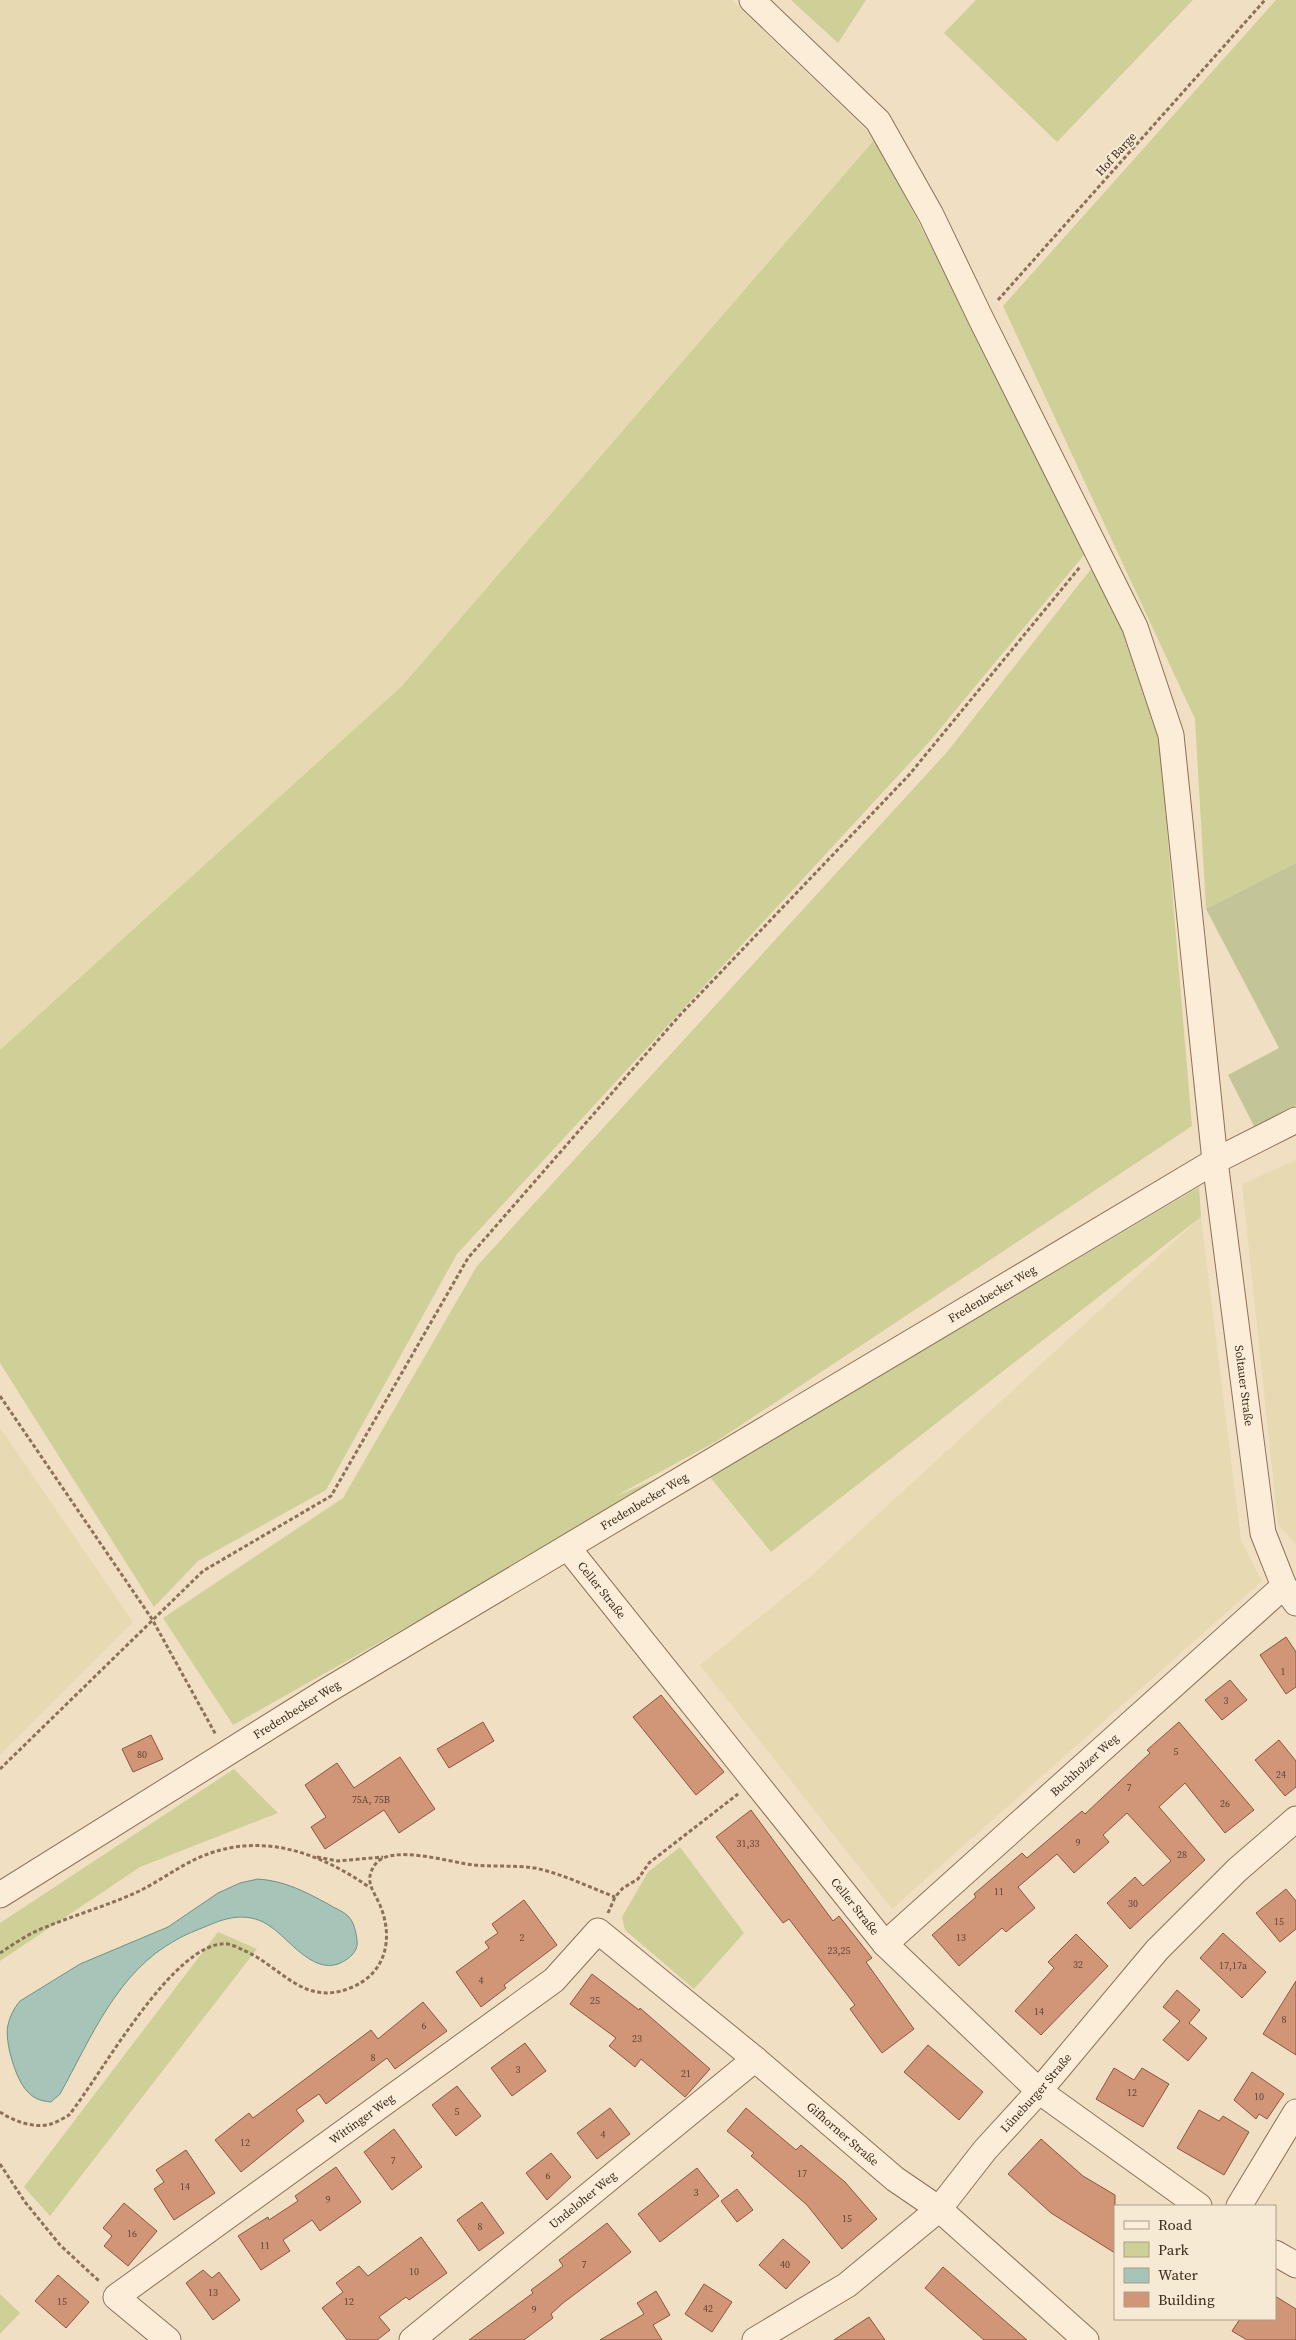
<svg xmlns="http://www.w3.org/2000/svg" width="1296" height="2340" font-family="'Source Serif 4',serif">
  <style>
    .farmland { fill: #e7d9b1 }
    .green { fill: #ced097 }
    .cemetery { fill: #c3c497 }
    .water { fill: #a6c4b8; stroke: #6c9386 }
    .building { fill: #d19578; stroke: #8d563e }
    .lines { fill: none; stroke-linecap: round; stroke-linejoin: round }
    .minor-casing { stroke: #8d7059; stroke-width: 27 }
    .path { stroke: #8d7059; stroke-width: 3; stroke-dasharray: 4 2.5; stroke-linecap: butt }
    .minor { stroke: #fbedd8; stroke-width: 25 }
    .labels { text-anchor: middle; stroke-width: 4; stroke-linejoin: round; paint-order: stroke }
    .number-label { font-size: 10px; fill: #614534 }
    .street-label { font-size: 12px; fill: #3c2a1e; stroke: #f7ead4 }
  </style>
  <rect width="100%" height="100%" fill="#f1dfc4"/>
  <g class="farmland">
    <polygon points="0,0 732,0 875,139 402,686 0,1050"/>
    <polygon points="1296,1160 1296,1544 1278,1525 1242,1184"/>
    <polygon points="1201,1217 1241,1540 1262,1581 892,1909 700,1665 811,1576"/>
    <polygon points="0,1428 133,1622 0,1755"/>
  </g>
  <g class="green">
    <polygon points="791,0 866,0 838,43"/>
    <polygon points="976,0 1193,0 1057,142 944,33"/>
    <polygon points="1276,0 1296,0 1296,863 1206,909 1195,719 1003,306"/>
    <polygon points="875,139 1089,549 930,741 457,1254 326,1490 198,1561 154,1607 0,1363 0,1050 402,686"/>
    <polygon points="1095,564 1138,662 1160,746 1192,1126 717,1441 614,1497 717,1452 233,1725 163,1618 343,1498 477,1266 947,752"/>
    <polygon points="1199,1187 1201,1217 771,1552 710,1477"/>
    <polygon points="234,1769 278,1813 140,1867 0,1961 0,1923"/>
    <polygon points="680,1847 744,1933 694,1989 625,1930 622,1917 648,1872"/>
    <polygon points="218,1932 257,1949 50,2216 24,2187"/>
    <polygon points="0,2294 20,2313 0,2334"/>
  </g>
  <polygon class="cemetery" points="1296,863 1296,1105 1254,1126 1228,1075 1279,1048 1206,909"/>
  <path class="water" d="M258 1879C285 1881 304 1891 328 1904 334 1908 343 1911 348 1916 354 1922 356 1932 357 1940 359 1952 348 1960 338 1964 312 1973 289 1939 271 1927 251 1912 229 1916 207 1926 197 1930 186 1934 176 1940 117 1972 91 2038 60 2094L51 2102C41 2101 34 2099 27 2091 16 2080 4 2041 8 2025 10 2016 14 2008 20 2001L80 1964 168 1927 218 1893 240 1883Z"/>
  <g class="building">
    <polygon points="1286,1637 1296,1652 1296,1687 1286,1694 1260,1655"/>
    <polygon points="1230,1680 1247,1700 1222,1720 1205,1700"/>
    <polygon points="661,1695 724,1772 696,1795 633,1717"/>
    <polygon points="483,1722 494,1741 449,1768 437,1749"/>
    <polygon points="1179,1722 1254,1810 1225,1833 1185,1783 1159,1807 1205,1860 1130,1929 1107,1903 1135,1877 1143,1886 1171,1861 1127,1813 1103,1835 1109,1842 1074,1873 1057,1854 1018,1887 1035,1908 1006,1932 1002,1928 959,1966 932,1935 976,1897 974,1894 1022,1853 1027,1858 1082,1811 1085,1814 1150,1753 1147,1750"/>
    <polygon points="151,1735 163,1759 133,1772 122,1749"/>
    <polygon points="1279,1740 1296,1761 1296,1787 1285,1796 1255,1760"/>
    <polygon points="400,1757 435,1809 399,1833 384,1810 325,1849 311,1827 326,1817 305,1785 337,1763 354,1788"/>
    <polygon points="751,1810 833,1921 839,1916 872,1958 866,1962 914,2029 882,2053 850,2009 855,2005 789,1919 783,1923 716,1837"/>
    <polygon points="1286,1889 1296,1901 1296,1929 1280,1942 1256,1913"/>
    <polygon points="524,1900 557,1945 504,1985 506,1988 481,2007 456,1972 489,1948 485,1942 498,1933 492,1924"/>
    <polygon points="1223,1933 1266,1972 1242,1998 1200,1958"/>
    <polygon points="1076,1934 1108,1966 1041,2035 1015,2011 1054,1968 1048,1962"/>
    <polygon points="592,1974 639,2010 640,2008 710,2069 685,2097 641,2059 635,2067 609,2046 616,2038 570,2004"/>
    <polygon points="1296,1981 1296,2055 1263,2034"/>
    <polygon points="1177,1990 1200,2010 1189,2023 1207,2038 1188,2061 1163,2040 1180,2021 1163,2007"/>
    <polygon points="423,2002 447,2031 395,2069 387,2058 326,2104 319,2094 296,2110 304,2121 241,2172 215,2140 249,2113 253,2118 371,2030 378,2039"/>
    <polygon points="525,2043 546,2071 512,2096 491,2068"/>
    <polygon points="928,2045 983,2092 959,2120 904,2072"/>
    <polygon points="1114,2068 1134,2080 1142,2068 1169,2084 1143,2127 1096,2099"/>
    <polygon points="1252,2072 1284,2094 1267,2119 1259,2114 1256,2119 1234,2100"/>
    <polygon points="457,2086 481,2116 456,2136 432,2105"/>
    <polygon points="610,2108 630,2134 597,2159 577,2133"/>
    <polygon points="746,2108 796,2150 801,2145 845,2182 877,2219 842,2249 807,2205 751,2156 754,2153 727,2131"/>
    <polygon points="1199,2110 1219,2121 1223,2116 1249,2132 1224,2175 1177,2148"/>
    <polygon points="394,2129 422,2167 392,2190 364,2152"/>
    <polygon points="1041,2139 1083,2176 1115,2195 1115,2253 1051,2213 1008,2174"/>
    <polygon points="186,2150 215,2193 174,2220 154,2189 164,2182 156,2170"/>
    <polygon points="551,2153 571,2177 547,2200 526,2173"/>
    <polygon points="336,2167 361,2202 320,2231 312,2220 283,2240 290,2251 261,2270 238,2236 268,2217 269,2220 298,2201 295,2196"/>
    <polygon points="697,2168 719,2196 660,2242 638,2214"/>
    <polygon points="737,2189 753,2210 737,2222 721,2201"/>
    <polygon points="482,2202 504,2233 479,2251 457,2220"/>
    <polygon points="124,2203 157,2231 128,2266 104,2246 112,2236 103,2228"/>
    <polygon points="607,2223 631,2252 563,2303 551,2314 553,2318 524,2340 469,2340 533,2293 531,2290 563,2266 559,2260"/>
    <polygon points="421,2237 447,2273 409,2300 406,2297 379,2317 390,2330 377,2340 347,2340 322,2308 343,2292 336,2283 359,2266 368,2276"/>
    <polygon points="783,2239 810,2262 786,2289 759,2265"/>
    <polygon points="943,2267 1027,2340 984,2340 925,2288"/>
    <polygon points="203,2270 212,2278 219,2272 240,2300 213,2320 186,2283"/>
    <polygon points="58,2275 89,2302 66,2328 35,2301"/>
    <polygon points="704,2284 732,2302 712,2332 685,2314"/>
    <polygon points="656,2291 670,2315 653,2325 662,2340 600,2340 644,2314 637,2303"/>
    <polygon points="1275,2296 1296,2309 1296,2340 1247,2340 1232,2331 1240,2319 1275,2319"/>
    <polygon points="869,2317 885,2340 834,2340"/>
  </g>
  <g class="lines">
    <defs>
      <g id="minor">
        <path id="s1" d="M752 0 878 121 931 215 981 319 1135 627 1171 735 1215 1161 1263 1533 1284 1586 1296 1603"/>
        <path id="s2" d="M568 1548 885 1944 1039 2091 1199 2206"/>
        <path id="s3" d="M0 1895 328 1690 1215 1161 1296 1120"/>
        <path id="s4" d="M885 1944 1284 1586"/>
        <polyline points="1239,2206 1296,2112"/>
        <polyline points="1275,2253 1296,2265"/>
        <path id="s5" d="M168 2340 116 2297 554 1980 598 1931 755 2059 895 2179 939 2209 1086 2340"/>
        <path id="s6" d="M412 2340 755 2059"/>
        <path id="s7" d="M755 2340 847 2285 939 2209 985 2150 1039 2091 1157 1950 1237 1870 1296 1819"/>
      </g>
    </defs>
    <use href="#minor" class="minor-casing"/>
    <g class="path">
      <polyline points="998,300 1265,0"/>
      <polyline points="0,1396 152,1619 216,1735"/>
      <polyline points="0,1769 203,1571 331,1496 468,1258 680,1015 909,775 1080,567"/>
      <polyline points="317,1857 338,1861 383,1857"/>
      <polyline points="608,1913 615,1897 623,1888 638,1879 649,1863 738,1794"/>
      <path d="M0 1953C14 1944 29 1933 46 1927 75 1915 106 1906 135 1893 157 1883 176 1868 198 1858 258 1831 317 1851 369 1887"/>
      <path d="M0 2112C13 2121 35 2129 51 2124 57 2122 64 2118 69 2115 100 2077 175 1938 228 1944 233 1945 239 1948 243 1950 281 1966 303 2007 350 1988 386 1974 394 1939 380 1905 374 1891 364 1882 374 1866 388 1842 451 1863 474 1865 494 1867 515 1865 535 1868 563 1874 589 1887 615 1897"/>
      <polyline points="0,2164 25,2202 60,2245 99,2281"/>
    </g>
    <use href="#minor" class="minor"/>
  </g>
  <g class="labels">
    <g class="number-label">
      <text x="1283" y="1675">1</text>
      <text x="1226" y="1704">3</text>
      <text x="1176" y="1755">5</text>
      <text x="142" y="1758">80</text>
      <text x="1281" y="1778">24</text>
      <text x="1129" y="1791">7</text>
      <text x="371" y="1803">75A, 75B</text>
      <text x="1225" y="1807">26</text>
      <text x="1078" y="1846">9</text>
      <text x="748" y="1847">31,33</text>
      <text x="1182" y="1858">28</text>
      <text x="999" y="1895">11</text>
      <text x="1133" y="1907">30</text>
      <text x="1279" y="1925">15</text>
      <text x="522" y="1941">2</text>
      <text x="961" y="1941">13</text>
      <text x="839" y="1954">23,25</text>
      <text x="1078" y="1968">32</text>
      <text x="1233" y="1969">17,17a</text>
      <text x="481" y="1984">4</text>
      <text x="595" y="2004">25</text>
      <text x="1039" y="2015">14</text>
      <text x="1284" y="2023">8</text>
      <text x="424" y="2029">6</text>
      <text x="637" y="2042">23</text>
      <text x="373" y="2061">8</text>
      <text x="518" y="2073">3</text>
      <text x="686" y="2077">21</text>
      <text x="1132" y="2096">12</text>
      <text x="1259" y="2100">10</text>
      <text x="457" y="2115">5</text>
      <text x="603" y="2138">4</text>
      <text x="245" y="2146">12</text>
      <text x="393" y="2164">7</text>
      <text x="802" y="2177">17</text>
      <text x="548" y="2179">6</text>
      <text x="185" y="2190">14</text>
      <text x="696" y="2196">3</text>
      <text x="328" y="2203">9</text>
      <text x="847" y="2222">15</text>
      <text x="480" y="2230">8</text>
      <text x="132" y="2237">16</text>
      <text x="265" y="2249">11</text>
      <text x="584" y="2268">7</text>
      <text x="785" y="2268">40</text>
      <text x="414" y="2275">10</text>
      <text x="213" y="2296">13</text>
      <text x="62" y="2305">15</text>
      <text x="349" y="2305">12</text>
      <text x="708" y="2312">42</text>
      <text x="534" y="2313">9</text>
    </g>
    <g class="street-label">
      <text transform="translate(1116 154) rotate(-48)" y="4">Hof Barge</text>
      <text dy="4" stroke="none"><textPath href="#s3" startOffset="1160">Fredenbecker Weg</textPath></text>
      <text dy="4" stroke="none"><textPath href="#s1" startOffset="1511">Soltauer Straße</textPath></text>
      <text dy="4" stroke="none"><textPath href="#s3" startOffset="755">Fredenbecker Weg</textPath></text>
      <text dy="4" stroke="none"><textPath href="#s2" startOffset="54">Celler Straße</textPath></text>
      <text dy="4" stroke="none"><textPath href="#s3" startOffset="350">Fredenbecker Weg</textPath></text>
      <text dy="4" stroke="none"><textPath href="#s4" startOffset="268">Buchholzer Weg</textPath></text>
      <text dy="4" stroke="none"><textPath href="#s2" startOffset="459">Celler Straße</textPath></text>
      <text dy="4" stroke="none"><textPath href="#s7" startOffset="378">Lüneburger Straße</textPath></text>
      <text dy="4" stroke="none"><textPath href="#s5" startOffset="371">Wittinger Weg</textPath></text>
      <text dy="4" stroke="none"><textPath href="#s5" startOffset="992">Gifhorner Straße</textPath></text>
      <text dy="4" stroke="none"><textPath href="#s6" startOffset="221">Undeloher Weg</textPath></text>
    </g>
  </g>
  <rect x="1114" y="2205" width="162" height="115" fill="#f7ead4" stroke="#ac9d8b"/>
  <rect x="1124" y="2221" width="25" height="8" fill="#fbedd8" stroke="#ac9d8b"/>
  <text x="1158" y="2230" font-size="15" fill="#3c2a1e">Road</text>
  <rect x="1124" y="2242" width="25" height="15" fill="#ced097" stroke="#ac9d8b"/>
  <text x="1158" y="2255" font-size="15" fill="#3c2a1e">Park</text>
  <rect x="1124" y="2268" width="25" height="15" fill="#a6c4b8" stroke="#ac9d8b"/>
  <text x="1158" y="2280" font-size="15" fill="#3c2a1e">Water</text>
  <rect x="1124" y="2292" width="25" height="15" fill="#d19578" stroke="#ac9d8b"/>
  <text x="1158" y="2305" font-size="15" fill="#3c2a1e">Building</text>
</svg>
